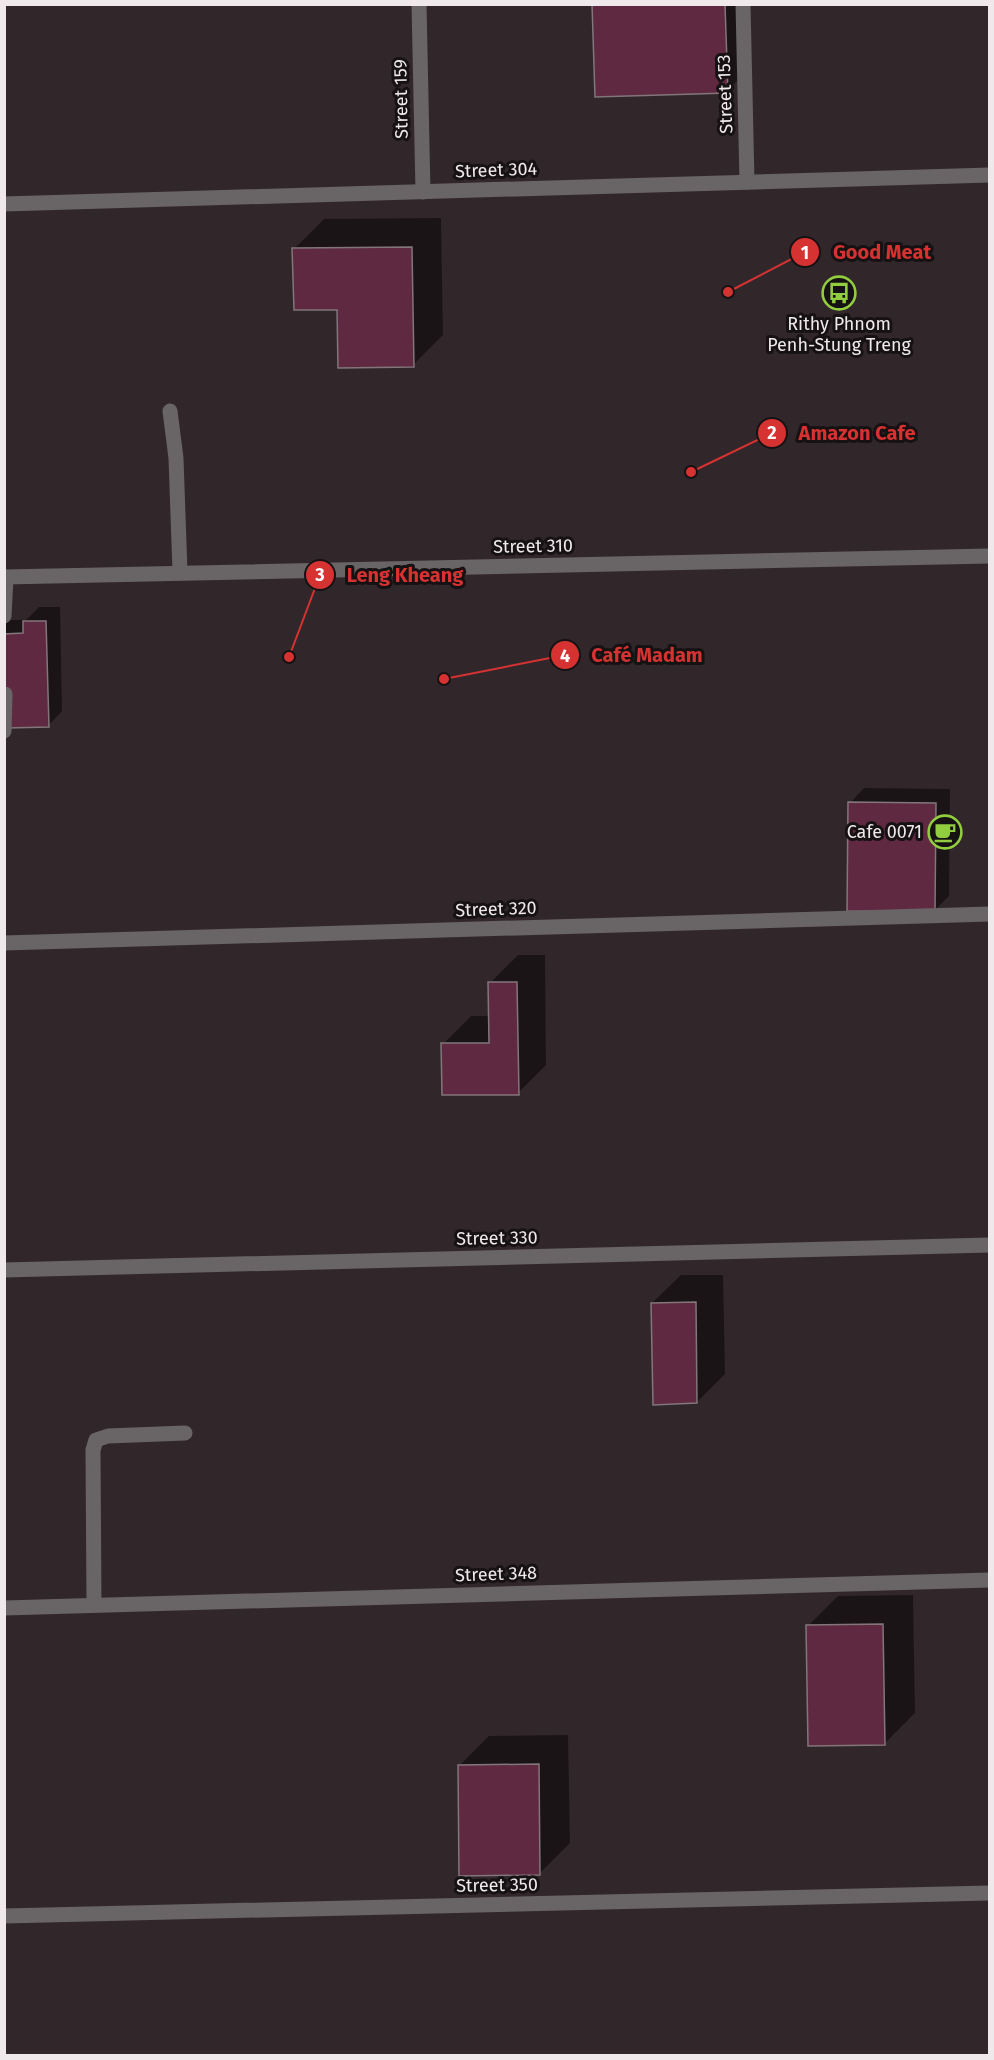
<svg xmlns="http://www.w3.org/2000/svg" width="994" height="2060" font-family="'Fira Sans',sans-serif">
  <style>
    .shadow { fill: #0007 }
    .building { fill: #5f2a41; stroke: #82767a; stroke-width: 1.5 }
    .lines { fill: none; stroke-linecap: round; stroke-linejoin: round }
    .service { stroke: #696466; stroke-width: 15 }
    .minor { stroke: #696466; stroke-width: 15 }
    .tertiary { stroke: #696466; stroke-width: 15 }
    .labels { text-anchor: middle; stroke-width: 6; stroke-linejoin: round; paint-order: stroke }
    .street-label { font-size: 18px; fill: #efe9eb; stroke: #161213 }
    .poi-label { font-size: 18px; fill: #efe9eb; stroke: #161213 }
    .leader { fill: none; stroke: #d73232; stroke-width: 2 }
    .callout-dot { fill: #d73232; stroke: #161213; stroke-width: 2 }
    .mark-label { font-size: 18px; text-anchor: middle; font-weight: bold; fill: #fff }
    .callout-label { font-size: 20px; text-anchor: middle; font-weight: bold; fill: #d73232; stroke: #161213; stroke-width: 6; stroke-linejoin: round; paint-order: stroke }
  </style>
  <rect width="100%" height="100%" fill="#31272b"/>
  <g class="shadow">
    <polygon points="594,4 739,4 741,77 727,91"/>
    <polygon points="441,218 443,335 413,365 338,308 294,249 324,219"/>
    <polygon points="4,607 8,620 26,620 39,607 60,607 62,711 48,726 4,705"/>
    <polygon points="864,788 950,789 949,896 935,910 850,803"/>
    <polygon points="518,955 545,955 546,1065 518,1093 443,1044 471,1016 490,1016 490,983"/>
    <polygon points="681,1275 723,1275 725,1374 697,1402 652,1303"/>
    <polygon points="913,1595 915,1713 885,1743 808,1626 838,1596"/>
    <polygon points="568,1735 570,1843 540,1873 459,1766 489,1736"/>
  </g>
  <g class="building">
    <polygon points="592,4 725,4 728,93 595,97"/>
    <polygon points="412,247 414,367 338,368 337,310 294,310 292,248"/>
    <polygon points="23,621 46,621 49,727 6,728 4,634 23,633"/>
    <polygon points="848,802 936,803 935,912 847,911"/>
    <polygon points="488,982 517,982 519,1095 442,1095 441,1043 489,1043"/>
    <polygon points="696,1302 697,1403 653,1405 651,1303"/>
    <polygon points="883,1624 885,1745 808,1746 806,1625"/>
    <polygon points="539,1764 540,1875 459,1876 458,1765"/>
  </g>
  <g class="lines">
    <g class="service">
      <polyline points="170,411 176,458 180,572"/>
      <polyline points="4,616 6,577"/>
      <polyline points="4,731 5,694"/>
    </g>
    <g class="minor">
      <polyline points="419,4 423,192"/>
      <polyline points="743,4 747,182"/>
      <polyline points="4,204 990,175"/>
      <polyline points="4,943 990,914"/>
      <polyline points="4,1270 990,1245"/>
      <polyline points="94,1605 93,1450 96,1440 108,1436 185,1433"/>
      <polyline points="4,1608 990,1580"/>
      <polyline points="4,1916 990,1893"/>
    </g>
    <polyline class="tertiary" points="4,577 990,556"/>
  </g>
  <defs>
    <symbol id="bus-ring" viewBox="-11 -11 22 22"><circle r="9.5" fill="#161213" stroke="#91cd3f" stroke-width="1.5"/><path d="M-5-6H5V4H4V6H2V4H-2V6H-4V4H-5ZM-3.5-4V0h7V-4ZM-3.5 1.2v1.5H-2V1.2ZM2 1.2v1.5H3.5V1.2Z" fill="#91cd3f"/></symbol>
    <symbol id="cafe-ring" viewBox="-11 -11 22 22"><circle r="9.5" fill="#161213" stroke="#91cd3f" stroke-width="1.5"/><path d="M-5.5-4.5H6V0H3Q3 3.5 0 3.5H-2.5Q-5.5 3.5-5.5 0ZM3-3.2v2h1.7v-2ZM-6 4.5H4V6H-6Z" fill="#91cd3f"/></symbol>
  </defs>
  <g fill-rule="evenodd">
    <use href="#bus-ring" x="820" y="274" width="38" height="38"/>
    <use href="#cafe-ring" x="926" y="813" width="38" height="38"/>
  </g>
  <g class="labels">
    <g class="street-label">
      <text transform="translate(725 94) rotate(-92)" y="6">Street 153</text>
      <text transform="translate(401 99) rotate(-91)" y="6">Street 159</text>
      <text transform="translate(496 170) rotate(-2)" y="6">Street 304</text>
      <text transform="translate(533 546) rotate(-1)" y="6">Street 310</text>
      <text transform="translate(496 909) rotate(-2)" y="6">Street 320</text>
      <text transform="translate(497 1238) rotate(-1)" y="6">Street 330</text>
      <text transform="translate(496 1574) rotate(-2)" y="6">Street 348</text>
      <text transform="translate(497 1885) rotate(-1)" y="6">Street 350</text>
    </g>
    <g class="poi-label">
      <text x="839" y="330">Rithy Phnom<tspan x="839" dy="21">Penh-Stung Treng</tspan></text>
      <text x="922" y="838" text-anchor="end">Cafe 0071</text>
    </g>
  </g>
  <path class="leader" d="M728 292L805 252M691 472L772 433M289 657L320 575M444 679L565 655"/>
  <g class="callout-dot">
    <circle cx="728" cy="292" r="6"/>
    <circle cx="691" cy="472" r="6"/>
    <circle cx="289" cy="657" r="6"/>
    <circle cx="444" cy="679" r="6"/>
    <circle cx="805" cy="252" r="15"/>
    <circle cx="772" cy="433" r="15"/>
    <circle cx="320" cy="575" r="15"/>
    <circle cx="565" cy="655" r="15"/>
  </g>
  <g class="mark-label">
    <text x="805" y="259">1</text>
    <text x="772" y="439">2</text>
    <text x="320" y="581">3</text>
    <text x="565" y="662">4</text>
  </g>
  <g class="callout-label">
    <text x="882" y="259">Good Meat</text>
    <text x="857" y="440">Amazon Cafe</text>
    <text x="405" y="582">Leng Kheang</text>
    <text x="647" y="662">Café Madam</text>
  </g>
  <rect width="994" height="2060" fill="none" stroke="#efe9eb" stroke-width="12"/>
</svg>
